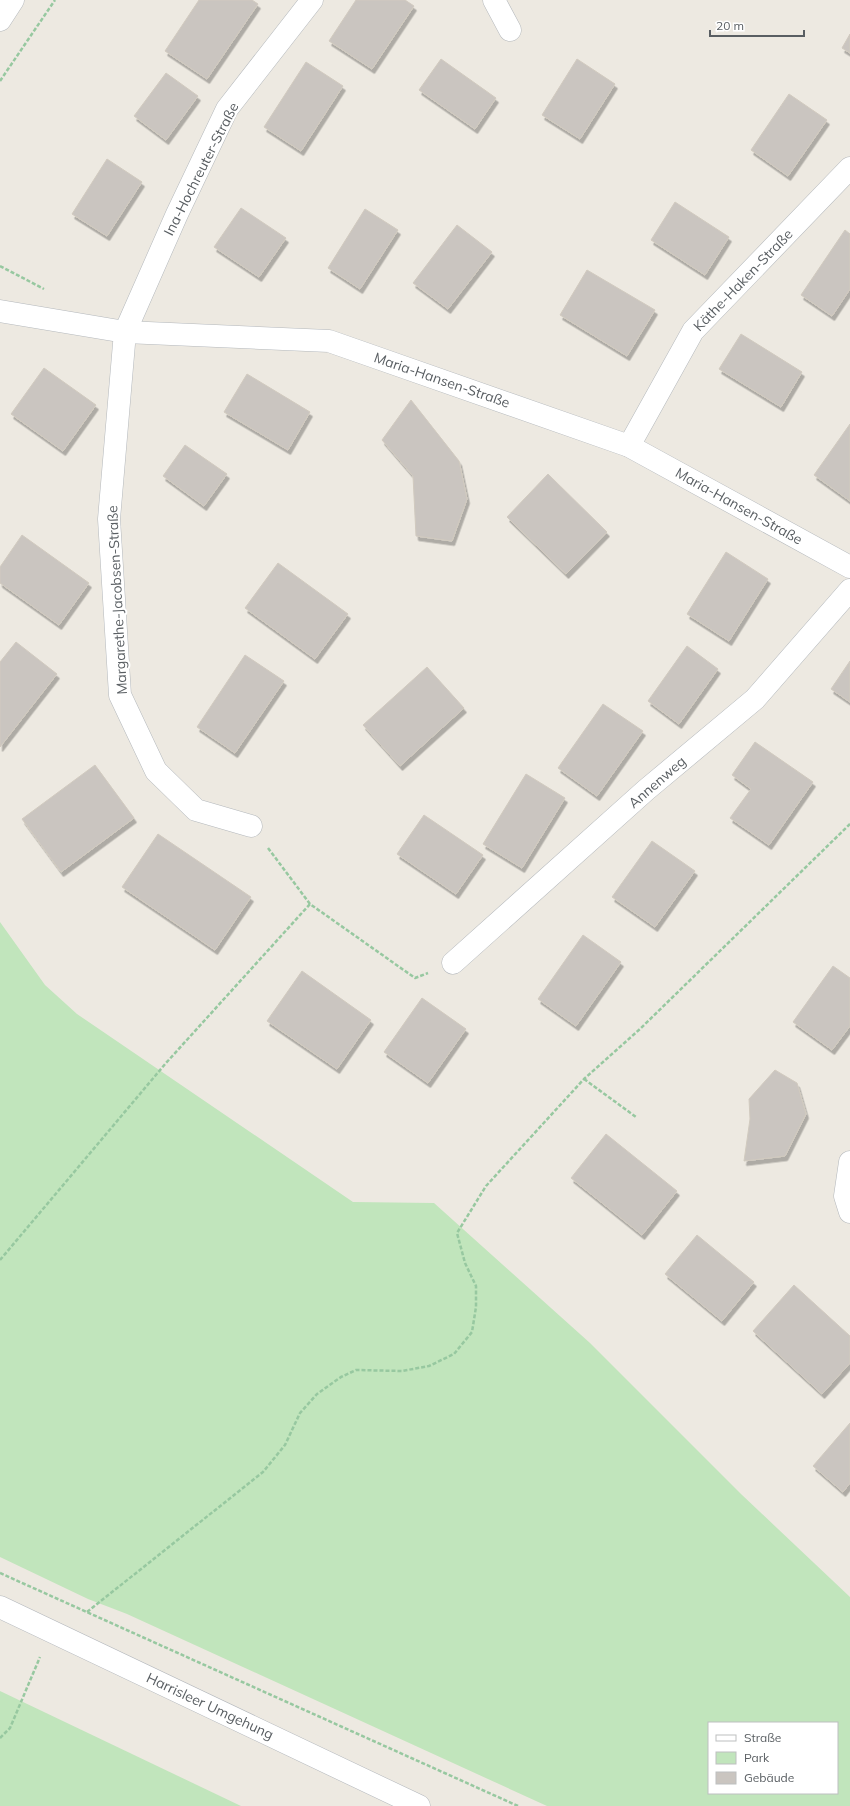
<svg xmlns="http://www.w3.org/2000/svg" width="850" height="1806" font-family="Mulish,sans-serif">
  <style>
    .green { fill: #c1e5bc; fill-rule: evenodd }
    .building { fill: #cac5c0; stroke: #d1cabf; filter: url(#shadow) }
    .lines { fill: none; stroke-linecap: round; stroke-linejoin: round }
    .minor-casing { stroke: #b4b8bc; stroke-width: 23 }
    .tertiary-casing { stroke: #b4b8bc; stroke-width: 23 }
    .secondary-casing { stroke: #b3b7bc; stroke-width: 23 }
    .path { stroke: #97c8a0; stroke-width: 2.5; stroke-dasharray: 4 2; stroke-linecap: butt }
    .minor { stroke: #fff; stroke-width: 22 }
    .tertiary { stroke: #fff; stroke-width: 22 }
    .secondary { stroke: #fff; stroke-width: 22 }
    .labels { text-anchor: middle; stroke-width: 4; stroke-linejoin: round; paint-order: stroke }
    .street-label { font-size: 14px; fill: #595e62; stroke: #fff }
  </style>
  <defs>
    <filter id="shadow"><feDropShadow dx="2.5" dy="4.5" stdDeviation="0" flood-color="#0004"/></filter>
  </defs>
  <rect width="100%" height="100%" fill="#ede9e1"/>
  <g class="green">
    <path d="M0 922 45 985 77 1014 353 1202 434 1203 590 1343 741 1494 850 1597V1806H547L127 1614 88 1599 0 1557ZM709 1723H837V1793H709Z"/>
    <polygon points="0,1691 241,1806 0,1806"/>
  </g>
  <g class="building">
    <polygon points="199,0 252,0 258,4 207,79 165,51"/>
    <polygon points="356,0 405,0 414,6 372,69 329,41"/>
    <polygon points="850,34 850,53 842,48"/>
    <polygon points="441,59 496,98 475,129 419,90"/>
    <polygon points="577,59 615,84 580,139 542,115"/>
    <polygon points="306,62 343,86 301,151 264,127"/>
    <polygon points="166,73 198,96 166,140 134,116"/>
    <polygon points="789,94 827,120 788,176 751,150"/>
    <polygon points="107,159 142,182 107,236 72,214"/>
    <polygon points="675,202 729,237 705,275 651,240"/>
    <polygon points="241,208 286,238 259,277 214,247"/>
    <polygon points="365,209 398,230 360,289 328,268"/>
    <polygon points="457,225 492,252 448,309 413,283"/>
    <polygon points="845,230 850,234 850,289 832,316 801,295"/>
    <polygon points="587,270 655,310 627,356 560,315"/>
    <polygon points="741,334 802,372 781,407 719,369"/>
    <polygon points="44,368 96,405 63,451 11,414"/>
    <polygon points="247,374 310,412 288,450 224,412"/>
    <polygon points="411,400 459,461 467,499 452,541 416,536 413,476 382,440"/>
    <polygon points="850,424 850,501 814,475"/>
    <polygon points="185,445 227,474 204,506 163,476"/>
    <polygon points="548,474 607,532 566,574 507,517"/>
    <polygon points="22,535 89,583 59,625 0,583 0,567"/>
    <polygon points="726,552 768,579 729,641 687,614"/>
    <polygon points="278,563 348,614 315,659 245,608"/>
    <polygon points="16,642 57,674 0,747 0,662"/>
    <polygon points="687,646 718,669 679,724 648,701"/>
    <polygon points="245,655 284,681 235,753 197,727"/>
    <polygon points="850,661 850,702 831,689"/>
    <polygon points="427,667 464,708 400,766 363,725"/>
    <polygon points="603,704 643,731 597,796 558,768"/>
    <polygon points="755,742 813,782 769,845 730,818 751,789 732,775"/>
    <polygon points="95,765 134,818 61,872 22,819"/>
    <polygon points="526,774 565,798 522,868 483,844"/>
    <polygon points="424,815 483,855 456,894 397,854"/>
    <polygon points="158,834 251,897 215,950 122,887"/>
    <polygon points="652,841 695,871 655,927 612,897"/>
    <polygon points="583,935 621,962 576,1026 538,999"/>
    <polygon points="833,966 850,978 850,1026 832,1050 793,1022"/>
    <polygon points="302,971 371,1020 337,1069 267,1021"/>
    <polygon points="422,998 466,1029 428,1083 384,1052"/>
    <polygon points="775,1070 797,1083 806,1114 785,1156 744,1161 750,1119 749,1099"/>
    <polygon points="606,1134 677,1191 642,1235 571,1178"/>
    <polygon points="697,1235 754,1282 722,1321 665,1274"/>
    <polygon points="794,1285 850,1336 850,1363 822,1394 753,1331"/>
    <polygon points="850,1423 850,1483 843,1492 813,1466"/>
  </g>
  <g class="lines">
    <defs>
      <g id="minor">
        <polyline points="494,0 510,30"/>
        <polyline points="0,311 125,332 329,341 629,446 850,567"/>
        <polyline points="629,446 693,331 850,168"/>
        <polyline points="251,826 196,810 156,771 120,695 109,519 125,332 177,214 227,109 312,0"/>
        <polyline points="453,963 646,790 755,699 850,590"/>
        <polyline points="850,1162 845,1196 850,1212"/>
      </g>
      <polyline id="tertiary" points="0,20 13,0"/>
      <polyline id="secondary" points="0,1607 419,1806"/>
    </defs>
    <use href="#minor" class="minor-casing"/>
    <use href="#tertiary" class="tertiary-casing"/>
    <use href="#secondary" class="secondary-casing"/>
    <g class="path">
      <polyline points="0,81 55,0"/>
      <polyline points="0,266 44,289"/>
      <polyline points="268,848 310,904 415,978 428,973"/>
      <polyline points="584,1079 636,1117"/>
      <polyline points="0,1260 166,1063 310,904"/>
      <polyline points="0,1573 518,1806"/>
      <polyline points="87,1612 263,1472 285,1445 300,1413 317,1394 341,1377 356,1370 402,1371 429,1366 454,1354 472,1332 476,1307 476,1286 465,1263 457,1233 486,1186 584,1079 640,1029 850,824"/>
      <polyline points="0,1738 10,1728 40,1657"/>
    </g>
    <use href="#minor" class="minor"/>
    <use href="#tertiary" class="tertiary"/>
    <use href="#secondary" class="secondary"/>
  </g>
  <g class="labels">
    <g class="street-label">
      <text transform="translate(201 169) rotate(-63)" y="5">Ina-Hochreuter-Straße</text>
      <text transform="translate(743 280) rotate(-46)" y="5">Käthe-Haken-Straße</text>
      <text transform="translate(442 380) rotate(19)" y="5">Maria-Hansen-Straße</text>
      <text transform="translate(739 506) rotate(29)" y="5">Maria-Hansen-Straße</text>
      <text transform="translate(117 600) rotate(-93)" y="5">Margarethe-Jacobsen-Straße</text>
      <text transform="translate(657 782) rotate(-41)" y="5">Annenweg</text>
      <text transform="translate(210 1706) rotate(25)" y="5">Harrisleer Umgehung</text>
    </g>
  </g>
  <rect x="708" y="1722" width="130" height="72" fill="#ffffff" stroke="#bdbfc0"/>
  <rect x="716" y="1735" width="20" height="6" fill="#ffffff" stroke="#bdbfc0"/>
  <text x="744" y="1742" font-size="12" fill="#595e62">Straße</text>
  <rect x="716" y="1752" width="20" height="12" fill="#c1e5bc" stroke="#bdbfc0"/>
  <text x="744" y="1762" font-size="12" fill="#595e62">Park</text>
  <rect x="716" y="1772" width="20" height="12" fill="#cac5c0" stroke="#bdbfc0"/>
  <text x="744" y="1782" font-size="12" fill="#595e62">Gebäude</text>
  <path d="M710 30v6h94v-6" fill="none" stroke="#595e62" stroke-width="2"/>
  <text x="716" y="30" font-size="12" fill="#595e62" stroke="#ffffff" stroke-width="3" paint-order="stroke">20 m</text>
</svg>
